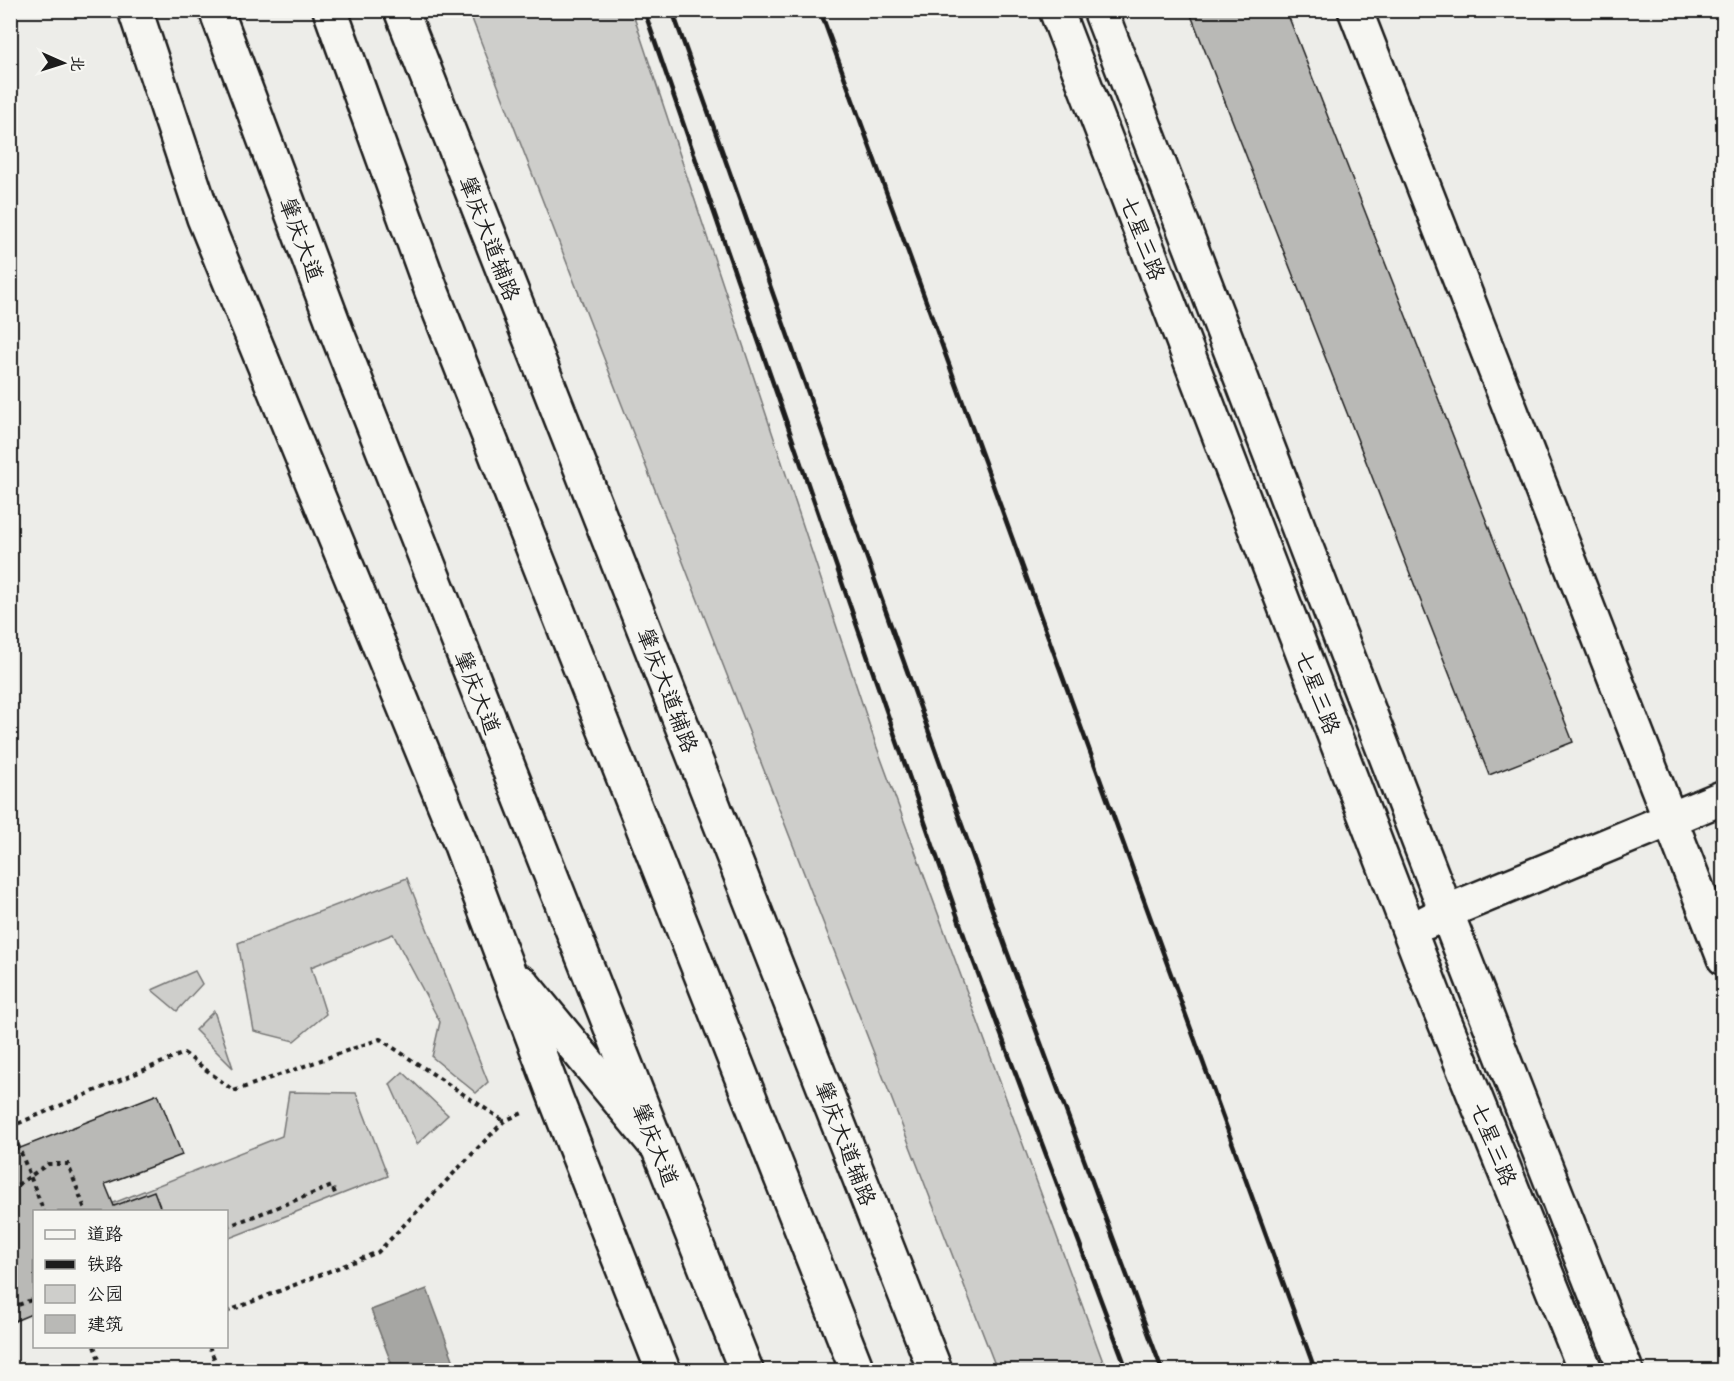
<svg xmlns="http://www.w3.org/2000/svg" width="1734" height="1381" font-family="Mynerve,'LXGW WenKai TC',sans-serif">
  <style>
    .green { fill: #cececb; stroke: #757574; stroke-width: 1.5 }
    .water { fill: #a6a6a3; stroke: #6f6f6d; stroke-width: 1.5 }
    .building { fill: #b9b9b6; stroke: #1c1c1c; stroke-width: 1.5 }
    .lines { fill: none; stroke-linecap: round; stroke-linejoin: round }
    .minor-casing { stroke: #1c1c1c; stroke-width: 38 }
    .highway-casing { stroke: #1c1c1c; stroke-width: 38 }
    .path { stroke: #1c1c1c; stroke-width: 4; stroke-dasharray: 4.5 4.5; stroke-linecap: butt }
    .minor { stroke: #f6f6f2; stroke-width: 33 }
    .highway { stroke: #f6f6f2; stroke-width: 33 }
    .rail { stroke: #1c1c1c; stroke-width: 4.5 }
    .labels { text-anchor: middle; stroke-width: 5; stroke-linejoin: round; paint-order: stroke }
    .street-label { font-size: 22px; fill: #1c1c1c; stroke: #f6f6f2 }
  </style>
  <rect width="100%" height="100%" fill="#edede9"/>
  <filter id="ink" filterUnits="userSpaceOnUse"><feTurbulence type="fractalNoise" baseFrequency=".0167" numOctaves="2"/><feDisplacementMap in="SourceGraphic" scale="12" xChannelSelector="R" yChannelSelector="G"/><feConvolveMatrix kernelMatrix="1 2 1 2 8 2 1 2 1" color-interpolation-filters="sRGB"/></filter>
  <g filter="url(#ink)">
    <g class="green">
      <polygon points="469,11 632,11 876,745 1106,1370 997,1370"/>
      <polygon points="407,878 488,1082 476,1093 432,1057 440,1022 393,934 311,967 326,1014 294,1041 254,1031 238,943"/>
      <polygon points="195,971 202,984 177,1011 152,990"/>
      <polygon points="214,1011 233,1068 195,1030"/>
      <polygon points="403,1072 448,1115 417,1144 390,1084"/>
      <polygon points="289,1092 356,1093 388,1176 227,1239 226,1212 91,1212 282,1136"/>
    </g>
    <polygon class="water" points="427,1289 457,1370 394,1370 371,1310"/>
    <g class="building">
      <polygon points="1189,10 1286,10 1573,742 1489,775"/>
      <polygon points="158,1094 182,1155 105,1184 114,1206 154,1191 162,1212 34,1212 34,1313 10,1323 10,1152"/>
    </g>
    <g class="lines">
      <defs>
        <g id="minor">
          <polyline points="135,10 204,218 459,840 556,1099 663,1370"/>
          <polyline points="401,10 935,1370"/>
          <polyline points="1056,10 1434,995 1585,1370"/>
          <path d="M1100 10C1275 464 1446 919 1626 1370"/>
          <polyline points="1355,10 1724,958"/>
          <polyline points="1427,922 1446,912 1724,797"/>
          <polyline points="522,983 653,1142"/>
        </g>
        <g id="highway">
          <polyline points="216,10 337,333 746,1370"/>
          <polyline points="330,10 432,292 857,1370"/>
        </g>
      </defs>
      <use href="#minor" class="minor-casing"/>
      <use href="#highway" class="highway-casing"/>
      <g class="path">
        <polyline points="10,1127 184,1053 234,1091 380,1039 504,1121"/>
        <polyline points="11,1127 44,1212"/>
        <polyline points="10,1190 48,1164 68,1164 86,1212"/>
        <polyline points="226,1227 332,1186 336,1196"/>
        <polyline points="10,1308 34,1299"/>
        <polyline points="226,1312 378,1252 504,1121 525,1112"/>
        <polyline points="94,1346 103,1370"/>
        <polyline points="209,1346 219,1370"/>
      </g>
      <use href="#minor" class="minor"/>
      <use href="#highway" class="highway"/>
      <g class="rail">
        <polyline points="644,10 967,944 1127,1370"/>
        <polyline points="672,10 1006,949 1162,1370"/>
        <polyline points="820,10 1315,1370"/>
      </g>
    </g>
  </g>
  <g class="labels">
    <g class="street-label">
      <text transform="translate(490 238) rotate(69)" y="8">肇庆大道辅路</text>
      <text transform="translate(1143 238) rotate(69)" y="8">七星三路</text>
      <text transform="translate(302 239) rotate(70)" y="8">肇庆大道</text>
      <text transform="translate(668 690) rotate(69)" y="8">肇庆大道辅路</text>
      <text transform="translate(478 692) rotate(68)" y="8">肇庆大道</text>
      <text transform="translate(1318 692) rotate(69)" y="8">七星三路</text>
      <text transform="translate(846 1143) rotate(69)" y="8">肇庆大道辅路</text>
      <text transform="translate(656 1144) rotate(68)" y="8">肇庆大道</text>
      <text transform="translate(1494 1144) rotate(68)" y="8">七星三路</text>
    </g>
  </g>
  <rect width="1734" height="1381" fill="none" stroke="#f6f6f2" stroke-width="36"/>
  <rect x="18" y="18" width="1698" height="1345" fill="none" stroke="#1c1c1c" stroke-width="2" filter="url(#ink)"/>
  <rect x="33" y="1210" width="195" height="138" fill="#f6f6f2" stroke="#9f9f9c" stroke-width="1.5"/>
  <rect x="45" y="1230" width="30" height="9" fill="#f6f6f2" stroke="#9f9f9c" stroke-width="1.5"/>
  <text x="87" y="1240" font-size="18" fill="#1c1c1c">道路</text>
  <rect x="45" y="1260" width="30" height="9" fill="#1c1c1c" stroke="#9f9f9c" stroke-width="1.5"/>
  <text x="87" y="1270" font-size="18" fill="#1c1c1c">铁路</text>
  <rect x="45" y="1285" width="30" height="18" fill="#cececb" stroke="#9f9f9c" stroke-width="1.5"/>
  <text x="87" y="1300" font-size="18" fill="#1c1c1c">公园</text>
  <rect x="45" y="1315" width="30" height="18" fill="#b9b9b6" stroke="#9f9f9c" stroke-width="1.5"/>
  <text x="87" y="1330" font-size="18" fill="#1c1c1c">建筑</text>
  <g transform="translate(63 63) rotate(93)" stroke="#f6f6f2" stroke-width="4.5" paint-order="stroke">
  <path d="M0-4.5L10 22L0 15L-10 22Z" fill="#1c1c1c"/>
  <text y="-9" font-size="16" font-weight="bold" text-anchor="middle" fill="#1c1c1c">北</text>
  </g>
</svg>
